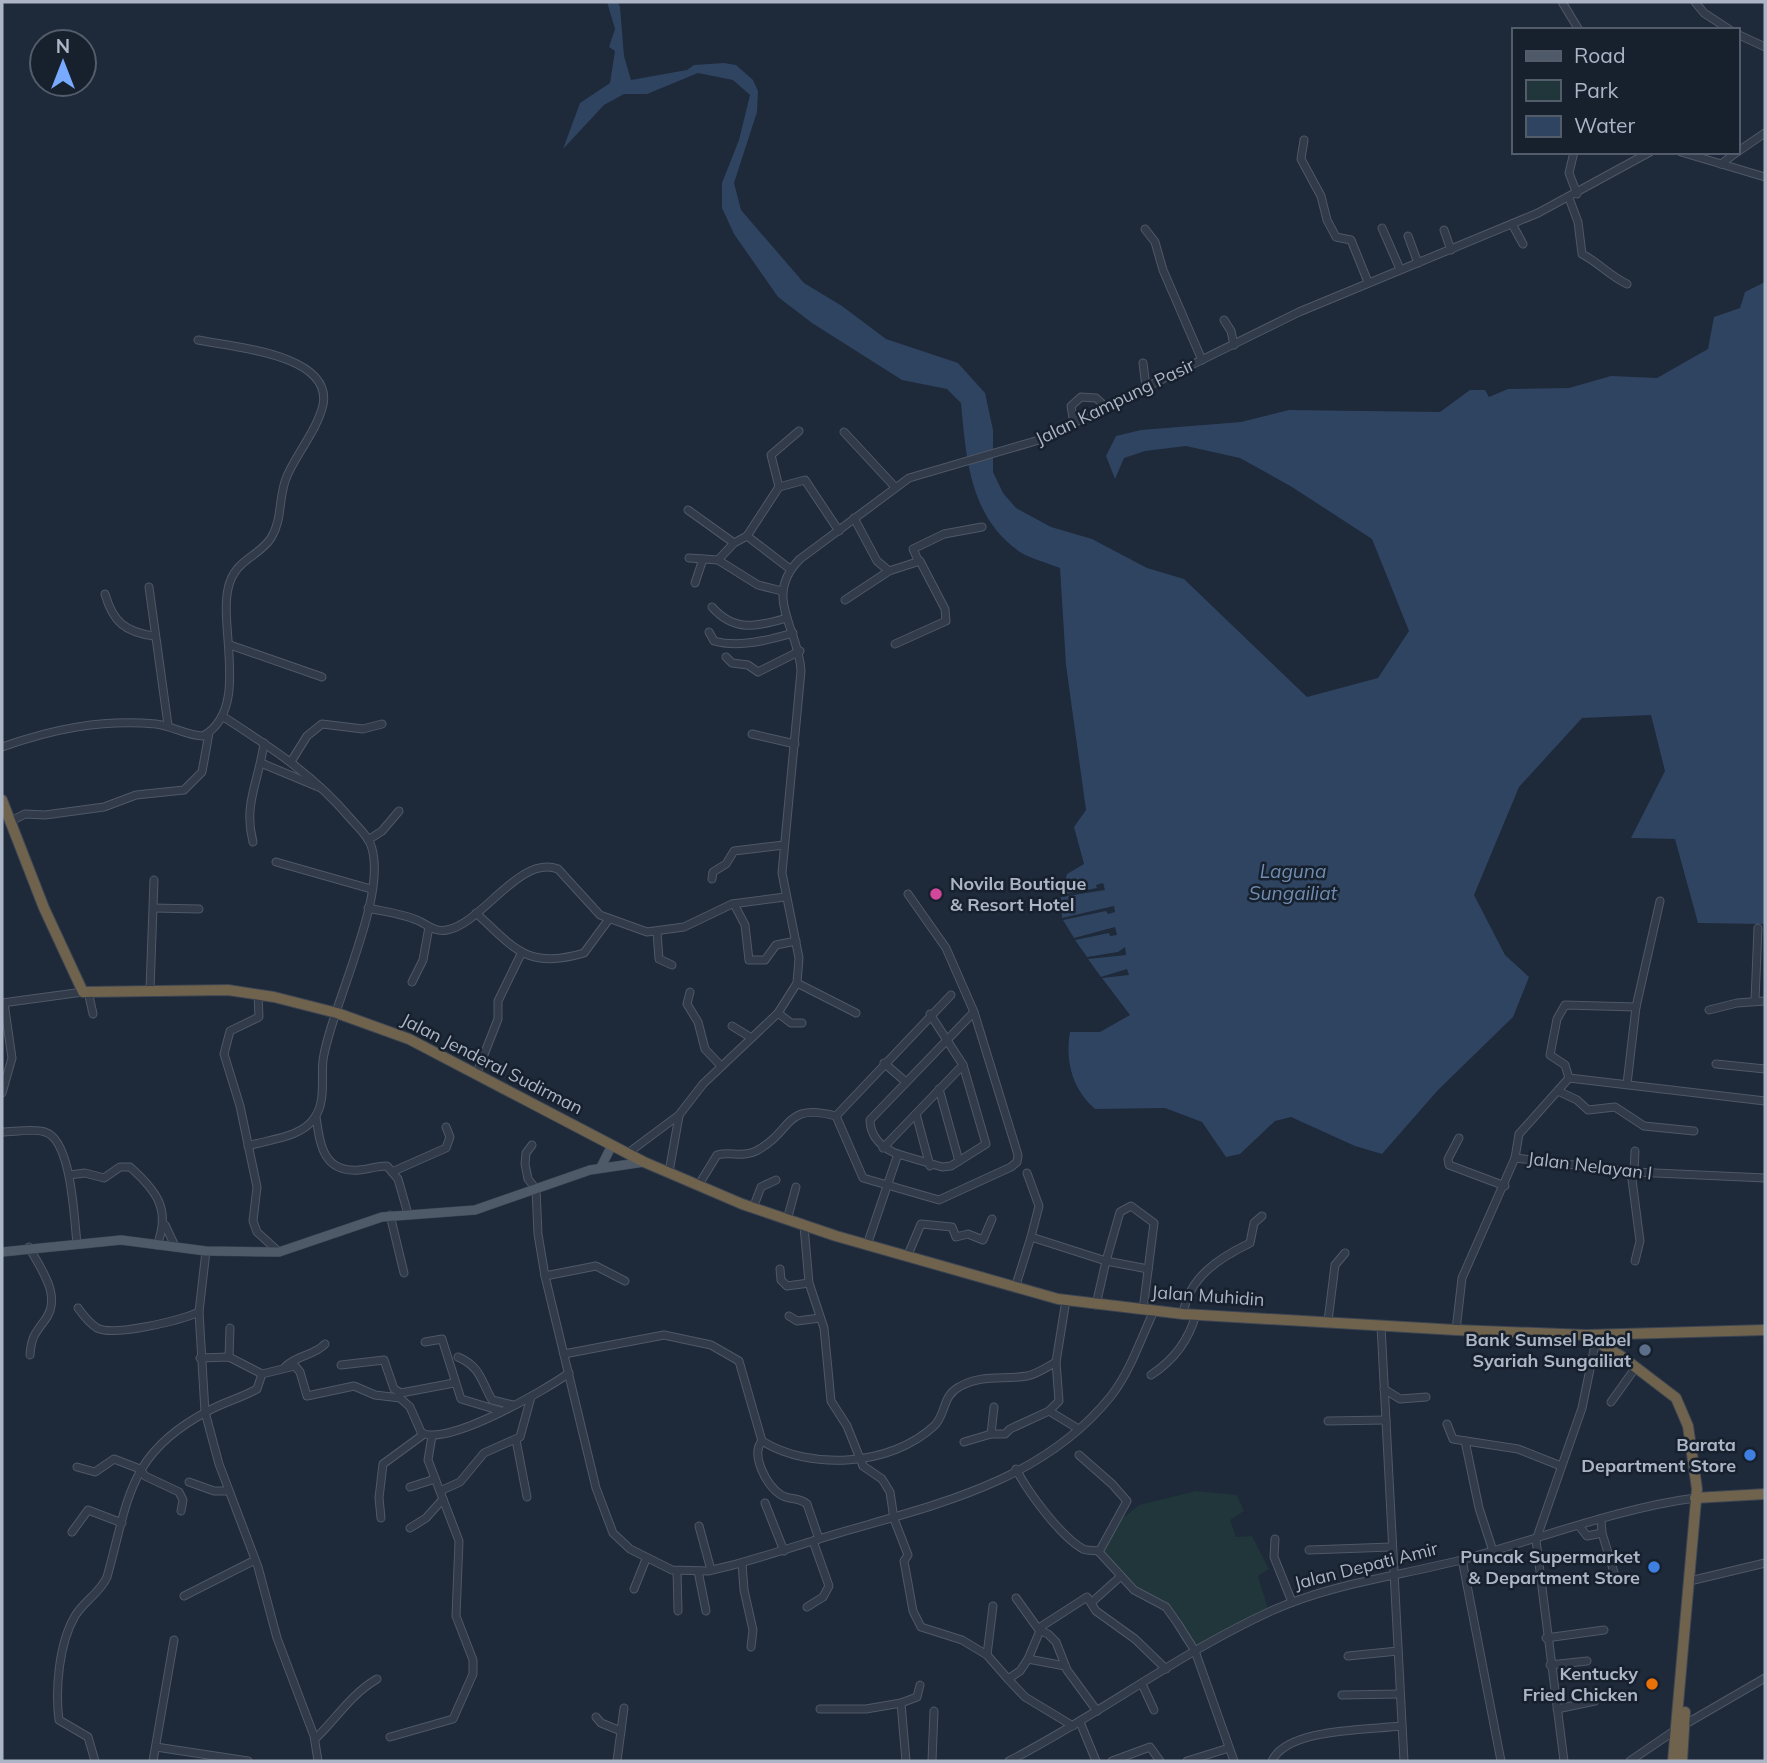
<svg xmlns="http://www.w3.org/2000/svg" width="1767" height="1763" font-family="Mulish,sans-serif">
  <style>
    .green { fill: #20363a }
    .water { fill: #2f4461 }
    .lines { fill: none; stroke-linecap: round; stroke-linejoin: round }
    .minor-casing { stroke: #4f5867; stroke-width: 9 }
    .major-casing { stroke: #3b4452; stroke-width: 10 }
    .highway-casing { stroke: #3c4553; stroke-width: 12 }
    .minor { stroke: #323b49; stroke-width: 7 }
    .major { stroke: #4f5a69; stroke-width: 9 }
    .highway { stroke: #70634e; stroke-width: 10 }
    .hotel-dot { fill: #d1479c; stroke: #17202d; stroke-width: 2.5 }
    .service-dot { fill: #5c6f8a; stroke: #17202d; stroke-width: 2.5 }
    .shop-dot { fill: #3f7fe0; stroke: #17202d; stroke-width: 2.5 }
    .food-dot { fill: #e8710a; stroke: #17202d; stroke-width: 2.5 }
    .labels { text-anchor: middle; stroke-width: 5; stroke-linejoin: round; paint-order: stroke }
    .street-label { font-size: 18px; fill: #acb5c6; stroke: #17202d }
    .poi-label { font-size: 18px; font-weight: bold; fill: #acb5c6; stroke: #17202d; text-anchor: end }
    .water-label { font-size: 19px; font-style: italic; fill: #718cb1; stroke: #17202d }
  </style>
  <rect width="100%" height="100%" fill="#1e2939"/>
  <polygon class="green" points="1196,1491 1237,1495 1244,1511 1230,1520 1236,1537 1252,1536 1269,1569 1258,1576 1269,1612 1198,1649 1168,1609 1134,1589 1102,1554 1116,1523 1139,1505"/>
  <path class="water" d="M607 2H618L620 7 624 56 631 80 687 70 694 65 724 63 736 65 753 80 758 91 757 112 734 183 741 210 804 283 842 306 886 339 958 363 985 393 993 430V472L1003 493 1016 508 1051 527 1092 539 1147 568 1184 579 1307 697 1378 678 1409 631 1372 539 1292 487 1240 458 1186 446 1145 451 1124 458 1115 479 1106 456 1116 436 1141 430 1241 422 1289 410 1440 412 1470 390H1485L1489 397 1508 389 1569 388 1611 376 1657 378 1708 349 1714 317 1740 308 1745 292 1765 282V924L1698 923 1675 839 1631 838 1665 771 1651 715 1582 718 1519 787 1474 895 1505 955 1529 977 1513 1017 1438 1090 1382 1154 1355 1146 1291 1117 1275 1121 1240 1154 1226 1157 1202 1122 1165 1108 1095 1109C1072 1089 1065 1061 1070 1032H1100L1130 1015 1102 978 1129 975 1127 969 1101 977 1088 959 1126 955 1125 947 1118 952 1087 957 1075 940 1109 933 1110 936 1117 935 1115 927 1074 938 1063 920 1106 911 1108 914 1115 912 1114 906 1062 918 1061 897 1105 890 1103 883 1096 885 1097 888 1061 895 1067 874 1084 864 1074 827 1086 810 1066 665 1060 568C1048 563 1031 559 1020 552 970 518 966 458 961 403L947 389 902 380 812 323 778 297 734 234 722 208V183L739 140 750 95 733 80 698 73 647 94H624L604 105 563 149 580 103 610 83 615 51 609 47 615 29Z"/>
  <g class="lines">
    <defs>
      <g id="minor">
        <polyline points="1562,2 1579,30"/>
        <polyline points="1695,2 1704,13 1730,30"/>
        <polyline points="1737,34 1765,47"/>
        <polyline points="1304,140 1301,159 1321,196 1327,220 1336,237 1351,240 1368,282"/>
        <polyline points="1574,152 1569,173 1577,194"/>
        <polyline points="1681,152 1765,177"/>
        <polyline points="1737,152 1765,133"/>
        <polyline points="1721,164 1737,152"/>
        <path d="M1569 198 1578 222 1582 254C1599 263 1610 276 1627 284"/>
        <polyline points="1512,224 1523,244"/>
        <polyline points="1382,228 1400,269"/>
        <polyline points="1145,229 1155,242 1163,270 1202,360"/>
        <polyline points="1444,230 1451,250"/>
        <polyline points="1408,236 1418,263"/>
        <polyline points="1224,320 1231,331 1234,345"/>
        <polyline points="1143,363 1146,387"/>
        <polyline points="1074,424 1071,406 1081,397 1096,398 1106,407"/>
        <polyline points="844,432 895,487"/>
        <polyline points="779,487 805,480 839,531"/>
        <polyline points="688,510 734,543"/>
        <polyline points="854,518 877,561 889,571"/>
        <polyline points="747,536 790,569"/>
        <polyline points="689,558 718,560 758,585 782,591"/>
        <polyline points="718,560 734,543 747,536 779,487 771,455 799,431"/>
        <polyline points="918,560 913,549 944,534 982,527"/>
        <polyline points="695,583 703,559"/>
        <polyline points="149,587 168,725"/>
        <path d="M105 594C113 622 125 632 154 636"/>
        <polyline points="845,600 889,571 920,561 945,609 946,621 895,644"/>
        <path d="M712 607C734 632 756 627 787 618"/>
        <path d="M709 632 714 641C739 648 769 640 793 633"/>
        <polyline points="230,645 322,677"/>
        <polyline points="726,657 732,663 748,665 758,672 800,651"/>
        <path d="M222 716C270 747 313 774 350 818 357 826 366 834 370 843 391 891 331 1006 323 1060 321 1078 326 1101 315 1117 302 1138 269 1139 248 1146"/>
        <polyline points="752,734 795,744"/>
        <path d="M2 747C53 729 102 719 156 724 173 726 187 736 203 736 250 710 219 629 228 589 234 559 259 557 271 538 283 519 278 496 287 476 297 453 317 430 323 405 333 354 232 347 198 340"/>
        <polyline points="292,760 307,736 322,724 363,729 382,724"/>
        <polyline points="261,763 321,788"/>
        <polyline points="9,822 25,814 45,815 104,807 136,795 184,790 202,772 209,733"/>
        <polyline points="368,840 382,831 399,811"/>
        <path d="M253 842C243 804 259 781 264 743"/>
        <polyline points="276,862 371,889"/>
        <polyline points="712,879 713,872 726,864 734,851 784,845"/>
        <polyline points="908,894 946,948 974,1012 1018,1155 1017,1162 1011,1167 939,1200 863,1178 836,1116 951,995"/>
        <polyline points="734,904 745,925 749,960 765,960 776,945 796,941"/>
        <polyline points="154,908 199,909"/>
        <path d="M368 908C386 912 406 914 421 922 430 927 436 932 447 930 482 924 520 854 558 869L600 915 647 932 684 927 732 904 785 897"/>
        <path d="M476 913C514 948 527 970 584 953L609 919"/>
        <polyline points="657,932 659,959 672,965"/>
        <polyline points="412,982 423,960 429,927"/>
        <polyline points="797,983 856,1013"/>
        <polyline points="150,989 154,880"/>
        <polyline points="88,991 93,1014"/>
        <polyline points="690,992 687,1004 698,1022 705,1049 721,1066"/>
        <polyline points="258,994 259,1017 230,1031 224,1054 240,1106 257,1187 253,1221 257,1232 279,1252"/>
        <polyline points="1755,1000 1758,928"/>
        <polyline points="2,1003 83,992"/>
        <polyline points="1709,1010 1737,1003 1765,1001"/>
        <polyline points="778,1013 791,1023 802,1023"/>
        <polyline points="732,1026 750,1037"/>
        <polyline points="884,1063 906,1082"/>
        <polyline points="1716,1064 1765,1069"/>
        <polyline points="476,1075 498,1019 498,1001 521,954"/>
        <polyline points="1569,1078 1565,1065 1550,1055 1557,1019 1565,1005 1636,1007"/>
        <polyline points="1627,1084 1636,1007 1660,901"/>
        <polyline points="939,1089 959,1161"/>
        <polyline points="1558,1091 1577,1100 1588,1110 1615,1107 1644,1126 1694,1131"/>
        <polyline points="2,1093 12,1058 4,1003"/>
        <polyline points="916,1114 930,1166"/>
        <path d="M316 1117C320 1144 323 1173 359 1170 369 1169 377 1166 387 1166L398 1179 408 1214"/>
        <path d="M2 1132C14 1132 33 1128 45 1132 72 1140 74 1220 77 1243"/>
        <polyline points="1459,1138 1448,1159 1449,1165 1505,1186"/>
        <path d="M532 1145 526 1153 525 1164 528 1179 536 1189 538 1234 545 1276 596 1488 613 1533 630 1549 672 1570 708 1571 733 1565C762 1557 790 1548 819 1539 923 1507 1038 1487 1111 1396 1131 1370 1140 1340 1154 1311"/>
        <polyline points="883,1148 963,1065"/>
        <path d="M628 1153 679 1115 703 1084 778 1013 797 983 799 958 782 873 801 671C799 628 762 597 800 559L909 478 1039 440 1299 312 1538 213 1650 152"/>
        <polyline points="898,1154 942,1167 951,1166 986,1144 963,1065 930,1014"/>
        <polyline points="1515,1158 1519,1134 1569,1078 1765,1101"/>
        <polyline points="394,1171 446,1148 450,1137 446,1127"/>
        <polyline points="669,1172 679,1116"/>
        <polyline points="1631,1172 1640,1241 1635,1261"/>
        <polyline points="1634,1172 1635,1151"/>
        <polyline points="1027,1173 1039,1206 1031,1237"/>
        <path d="M69 1175 85 1173 104 1178 120 1167H130C157 1191 171 1210 157 1245"/>
        <path d="M698 1186 717 1155C730 1151 743 1158 756 1151 794 1131 783 1102 836 1116"/>
        <polyline points="753,1208 761,1187 776,1180"/>
        <polyline points="390,1215 404,1273"/>
        <polyline points="787,1220 796,1187"/>
        <polyline points="165,1225 175,1246"/>
        <polyline points="804,1226 809,1283 824,1328 831,1401 847,1426 863,1466 882,1479 890,1492 894,1519 908,1555 904,1561 913,1611 921,1627 962,1640 987,1655 1008,1679 1020,1671 1028,1659 1065,1666"/>
        <path d="M867 1245 898 1154C883 1149 870 1137 870 1120L974 1012"/>
        <path d="M29 1247C40 1268 63 1296 45 1320 35 1333 31 1338 30 1355"/>
        <polyline points="206,1251 199,1312 205,1412 219,1464 258,1567 277,1638 314,1736 318,1761"/>
        <polyline points="907,1257 921,1224 952,1227 956,1237 968,1234 983,1240 992,1219"/>
        <polyline points="780,1269 781,1280 787,1286 809,1283"/>
        <polyline points="545,1276 596,1266 625,1281"/>
        <polyline points="1015,1288 1031,1237 1106,1261 1120,1212 1131,1206 1154,1223 1143,1310"/>
        <polyline points="1096,1305 1106,1261 1148,1269"/>
        <path d="M78 1308C83 1315 89 1323 97 1328 114 1337 181 1320 199 1312"/>
        <path d="M1183 1314C1189 1277 1219 1258 1250 1243L1254 1223 1262 1216"/>
        <polyline points="789,1316 797,1321 820,1318"/>
        <polyline points="1328,1321 1335,1265 1345,1253"/>
        <polyline points="1381,1326 1404,1761"/>
        <polyline points="1456,1330 1462,1278 1515,1158 1634,1172 1765,1178"/>
        <polyline points="425,1342 442,1339 461,1399 501,1411"/>
        <path d="M564 1354 664 1335 711 1345 739 1361 762 1441C810 1471 891 1466 934 1426 946 1415 942 1396 959 1387 981 1374 1003 1380 1027 1376 1037 1374 1047 1367 1056 1362"/>
        <polyline points="229,1357 230,1328"/>
        <path d="M458 1357C481 1367 481 1381 492 1400L513 1405"/>
        <path d="M200 1358 229 1357 262 1374 295 1366 300 1372 307 1396 354 1386 375 1395 400 1398 410 1407 421 1432C444 1449 547 1389 569 1373"/>
        <polyline points="341,1365 384,1360 394,1389 401,1393 454,1383"/>
        <path d="M285 1367C296 1355 314 1356 325 1344"/>
        <path d="M1151 1375C1174 1360 1189 1340 1196 1314"/>
        <polyline points="1384,1389 1400,1399 1426,1397"/>
        <polyline points="1611,1402 1636,1367"/>
        <polyline points="1049,1411 1077,1428"/>
        <polyline points="1328,1421 1386,1420"/>
        <polyline points="1447,1424 1453,1439 1518,1449 1561,1466"/>
        <polyline points="991,1434 994,1407"/>
        <polyline points="516,1440 527,1497"/>
        <path d="M762 1441C750 1455 767 1486 781 1495 789 1500 799 1497 807 1504L819 1539"/>
        <polyline points="1465,1441 1479,1508 1493,1551"/>
        <polyline points="964,1442 991,1434 1005,1434 1010,1429 1049,1411 1059,1401 1056,1362 1066,1300"/>
        <polyline points="1079,1455 1112,1484 1127,1501 1099,1552 1134,1590 1166,1607 1178,1624 1195,1651 1234,1761"/>
        <polyline points="77,1467 95,1472 114,1459 140,1469 145,1476 179,1492 183,1500 181,1511"/>
        <path d="M1016 1469C1028 1492 1060 1536 1083 1549 1087 1551 1094 1550 1099 1551"/>
        <polyline points="189,1482 214,1491 228,1491"/>
        <polyline points="410,1487 435,1479"/>
        <polyline points="440,1491 460,1482 484,1453 520,1437 531,1397"/>
        <polyline points="765,1503 784,1551"/>
        <polyline points="381,1518 379,1498 383,1464 424,1434"/>
        <polyline points="1601,1519 1602,1533 1616,1579"/>
        <polyline points="699,1526 711,1570"/>
        <polyline points="1580,1527 1587,1536 1602,1533"/>
        <polyline points="410,1528 426,1518 443,1499"/>
        <polyline points="72,1532 88,1510 122,1523"/>
        <polyline points="1275,1539 1274,1557 1292,1602"/>
        <polyline points="1309,1550 1391,1547"/>
        <polyline points="1462,1559 1501,1761"/>
        <polyline points="742,1563 744,1590 753,1630 751,1647"/>
        <polyline points="677,1571 678,1611"/>
        <polyline points="698,1571 706,1611"/>
        <polyline points="1694,1580 1765,1563"/>
        <polyline points="634,1589 646,1559"/>
        <polyline points="184,1596 255,1560"/>
        <polyline points="1016,1598 1039,1630 1048,1634 1056,1642 1067,1670 1097,1711"/>
        <polyline points="1092,1602 1121,1576"/>
        <polyline points="807,1607 823,1597 829,1586 813,1541"/>
        <polyline points="1546,1638 1604,1630"/>
        <polyline points="987,1655 993,1606"/>
        <polyline points="1348,1656 1398,1651"/>
        <polyline points="1028,1659 1042,1626 1087,1597 1096,1611 1135,1639 1166,1669"/>
        <polyline points="1550,1665 1587,1661"/>
        <polyline points="1008,1679 1025,1697 1073,1726"/>
        <polyline points="1142,1684 1154,1710"/>
        <polyline points="1342,1695 1400,1694"/>
        <polyline points="820,1709 866,1709 901,1703"/>
        <polyline points="1557,1709 1595,1701"/>
        <polyline points="596,1717 601,1723 621,1731"/>
        <polyline points="1080,1722 1096,1761"/>
        <polyline points="390,1737 453,1719 473,1674 473,1660 456,1616 459,1541 428,1460 432,1436"/>
        <path d="M315 1739C336 1719 351 1694 377 1679"/>
        <polyline points="156,1747 248,1761"/>
        <path d="M95 1761 88 1737 59 1720C55 1689 59 1643 75 1616 84 1601 100 1593 107 1577 129 1498 128 1453 208 1411 224 1402 241 1398 257 1389L262 1374"/>
        <polyline points="153,1761 174,1640"/>
        <polyline points="617,1761 624,1708"/>
        <polyline points="906,1761 901,1703 917,1697 920,1685"/>
        <polyline points="932,1761 934,1711"/>
        <path d="M1009 1761C1099 1715 1179 1653 1271 1611 1332 1583 1400 1576 1465 1559 1539 1539 1619 1508 1695 1498"/>
        <polyline points="1112,1761 1150,1747 1160,1761"/>
        <polyline points="1187,1761 1229,1748"/>
        <path d="M1272 1761C1287 1728 1368 1730 1401 1726"/>
        <polyline points="1564,1761 1536,1540 1582,1408 1596,1340"/>
        <polyline points="1630,1761 1677,1729 1765,1678"/>
      </g>
      <g id="major">
        <polyline points="601,1167 612,1145"/>
        <polyline points="2,1252 121,1240 206,1251 279,1252 382,1217 475,1210 590,1170 644,1162"/>
      </g>
      <g id="highway">
        <polyline points="2,800 44,908 83,992 228,990 274,997 337,1013 409,1039 644,1162 742,1204 836,1236 1058,1299 1183,1314 1456,1330 1586,1335 1765,1330"/>
        <polyline points="1587,1336 1621,1356 1676,1398 1688,1426 1697,1489 1673,1761"/>
        <polyline points="1695,1498 1765,1494"/>
        <polyline points="1682,1761 1685,1712"/>
      </g>
    </defs>
    <use href="#minor" class="minor-casing"/>
    <use href="#major" class="major-casing"/>
    <use href="#highway" class="highway-casing"/>
    <use href="#minor" class="minor"/>
    <use href="#major" class="major"/>
    <use href="#highway" class="highway"/>
  </g>
  <circle class="hotel-dot" cx="936" cy="894" r="7"/>
  <circle class="service-dot" cx="1645" cy="1350" r="7"/>
  <g class="shop-dot">
    <circle cx="1750" cy="1455" r="7"/>
    <circle cx="1654" cy="1567" r="7"/>
  </g>
  <circle class="food-dot" cx="1652" cy="1684" r="7"/>
  <g class="labels">
    <g class="street-label">
      <text transform="translate(1115 402) rotate(-26)" y="6">Jalan Kampung Pasir</text>
      <text transform="translate(492 1064) rotate(27)" y="6">Jalan Jenderal Sudirman</text>
      <text transform="translate(1590 1166) rotate(7)" y="6">Jalan Nelayan I</text>
      <text transform="translate(1208 1296) rotate(4)" y="6">Jalan Muhidin</text>
      <text transform="translate(1366 1566) rotate(-14)" y="6">Jalan Depati Amir</text>
    </g>
    <g class="poi-label">
      <text x="950" y="890" text-anchor="start">Novila Boutique<tspan x="950" dy="21">&amp; Resort Hotel</tspan></text>
      <text x="1631" y="1346">Bank Sumsel Babel<tspan x="1631" dy="21">Syariah Sungailiat</tspan></text>
      <text x="1736" y="1451">Barata<tspan x="1736" dy="21">Department Store</tspan></text>
      <text x="1640" y="1563">Puncak Supermarket<tspan x="1640" dy="21">&amp; Department Store</tspan></text>
      <text x="1638" y="1680">Kentucky<tspan x="1638" dy="21">Fried Chicken</tspan></text>
    </g>
    <g class="water-label">
      <text x="1293" y="878">Laguna<tspan x="1293" dy="22">Sungailiat</tspan></text>
    </g>
  </g>
  <rect width="1767" height="1763" fill="none" stroke="#acb5c6" stroke-width="7"/>
  <rect x="1512" y="28" width="228" height="126" fill="#17202d" stroke="#535c6a" stroke-width="2"/>
  <rect x="1526" y="51" width="35" height="10" fill="#4f5a69" stroke="#535c6a" stroke-width="2"/>
  <text x="1574" y="63" font-size="21" fill="#acb5c6">Road</text>
  <rect x="1526" y="80" width="35" height="21" fill="#20363a" stroke="#535c6a" stroke-width="2"/>
  <text x="1574" y="98" font-size="21" fill="#acb5c6">Park</text>
  <rect x="1526" y="116" width="35" height="21" fill="#2f4461" stroke="#535c6a" stroke-width="2"/>
  <text x="1574" y="133" font-size="21" fill="#acb5c6">Water</text>
  <g transform="translate(63 63)"><circle r="33" fill="#17202d" stroke="#535c6a" stroke-width="2"/>
  <path d="M0-5L12 26L0 18L-12 26Z" fill="#78aaff"/>
  <text y="-10" font-size="19" font-weight="bold" text-anchor="middle" fill="#acb5c6">N</text>
  </g>
</svg>
